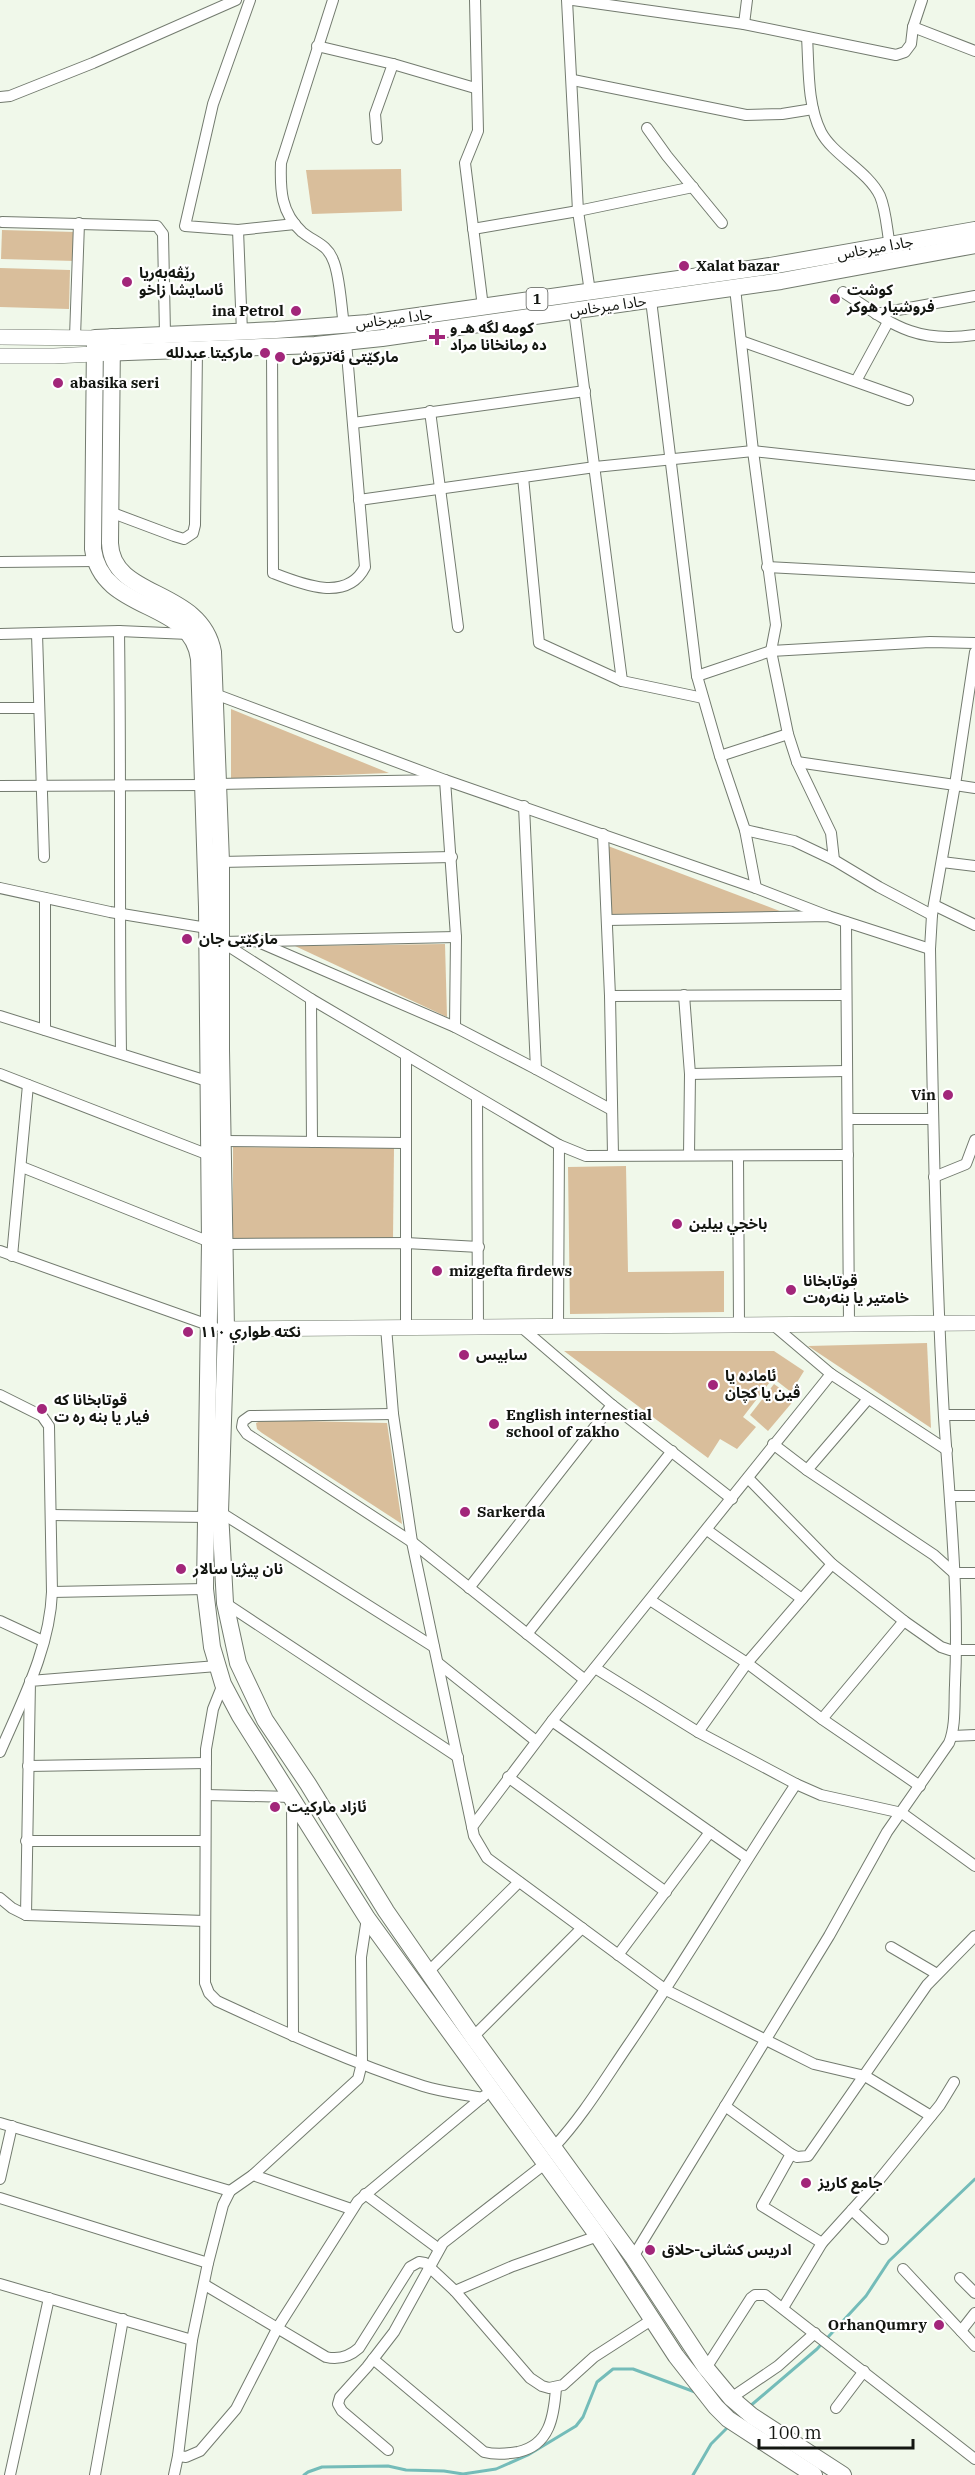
<svg xmlns="http://www.w3.org/2000/svg" width="975" height="2475" font-family="'IBM Plex Serif','Noto Sans Arabic',serif">
  <style>
    .green { fill: #d9be9b }
    .lines { fill: none; stroke-linecap: round; stroke-linejoin: round }
    .stream { stroke: #74bcb9; stroke-width: 3 }
    .street-casing { stroke: #737b6f; stroke-width: 12 }
    .secondary-casing { stroke: #737b6f; stroke-width: 16 }
    .primary-casing { stroke: #737b6f; stroke-width: 18 }
    .street { stroke: #fff; stroke-width: 10 }
    .secondary { stroke: #fff; stroke-width: 15 }
    .primary { stroke: #fff; stroke-width: 16 }
    .poi-dot { fill: #a2267a; stroke: #fff; stroke-width: 2 }
    .labels { text-anchor: middle; stroke-width: 4.5; stroke-linejoin: round; paint-order: stroke }
    .shield { fill: #fff; stroke: #5a5c58; stroke-width: 1.5 }
    .shield-label { font-size: 14px; font-weight: bold; fill: #131611 }
    .street-label { font-size: 15px; fill: #131611; stroke: #fff }
    .poi-label { font-size: 15px; font-weight: bold; fill: #131611; stroke: #fff; text-anchor: start }
  </style>
  <rect width="100%" height="100%" fill="#f0f8ea"/>
  <g class="green">
    <polygon points="401,169 402,211 312,214 306,170"/>
    <polygon points="2,230 76,232 75,261 1,259"/>
    <polygon points="0,268 70,270 69,309 0,307"/>
    <polygon points="231,709 389,773 231,779"/>
    <polygon points="608,846 785,913 610,914"/>
    <polygon points="445,944 447,1017 295,946"/>
    <polygon points="233,1147 394,1148 393,1239 233,1239"/>
    <polygon points="626,1166 628,1272 724,1271 724,1312 570,1314 568,1167"/>
    <polygon points="927,1343 931,1428 808,1346"/>
    <polygon points="564,1351 774,1351 804,1371 791,1392 773,1378 743,1417 756,1427 737,1449 720,1439 708,1458"/>
    <polygon points="774,1384 795,1399 768,1431 750,1415"/>
    <polygon points="263,1420 387,1423 402,1524 262,1433 257,1429 256,1423"/>
  </g>
  <g class="lines">
    <g class="stream">
      <polyline points="749,2407 817,2349 866,2296 889,2261 975,2179"/>
      <polyline points="304,2475 308,2472 322,2467 388,2466 406,2470 444,2471 463,2474 496,2469 528,2455 576,2426 583,2417 597,2382 613,2369 633,2369 695,2392"/>
      <polyline points="693,2475 711,2444 729,2426"/>
    </g>
    <defs>
      <g id="street">
        <polyline points="250,0 213,104 185,226 238,230 295,224"/>
        <path d="M333 0 281 163C280 190 281 213 302 232 314 242 327 244 333 260 340 275 341 307 344 325"/>
        <polyline points="475,0 478,131 465,163 483,307"/>
        <polyline points="567,0 578,211 590,292"/>
        <polyline points="573,0 744,24 896,55 905,52 911,44 913,27 922,0"/>
        <polyline points="744,24 747,0"/>
        <polyline points="913,27 975,51"/>
        <path d="M807 37C809 68 807 104 821 132 833 155 868 171 880 196 886 210 887 231 890 246"/>
        <polyline points="317,46 393,64 475,88"/>
        <polyline points="573,80 746,115 782,114 813,109"/>
        <polyline points="0,97 10,96 93,63 236,0"/>
        <polyline points="647,128 667,156 722,223"/>
        <polyline points="377,139 375,114 393,64"/>
        <polyline points="2,222 157,226 163,234 165,334"/>
        <polyline points="473,229 578,211 693,187"/>
        <polyline points="238,230 242,332"/>
        <polyline points="735,288 753,451 776,625 771,651 788,734 797,762 831,833 834,860 794,841 745,830"/>
        <path d="M843 292C892 324 914 344 975 335"/>
        <polyline points="651,300 697,676 720,756 745,830 756,888"/>
        <polyline points="574,311 622,681"/>
        <polyline points="876,314 975,296"/>
        <polyline points="75,337 79,223"/>
        <polyline points="741,341 908,400"/>
        <path d="M272 346 273 573C301 584 347 603 365 567L346 342"/>
        <polyline points="856,381 888,322"/>
        <polyline points="430,411 458,627"/>
        <polyline points="353,423 585,391"/>
        <polyline points="523,477 539,643 622,681 703,698"/>
        <polyline points="359,500 595,467 753,451 975,475"/>
        <polyline points="110,512 174,536 184,539 193,533 195,525 197,349"/>
        <polyline points="0,562 95,561"/>
        <polyline points="767,567 975,578"/>
        <path d="M119 631C121 772 119 913 121 1053"/>
        <polyline points="0,634 119,631 189,634"/>
        <polyline points="37,634 44,857"/>
        <polyline points="975,652 955,785 975,788"/>
        <polyline points="697,676 771,651 930,642 975,643"/>
        <polyline points="215,694 445,780 756,888 828,916"/>
        <polyline points="0,708 39,708"/>
        <polyline points="720,756 788,734"/>
        <polyline points="218,784 445,780 456,937 455,1027"/>
        <polyline points="0,786 203,785"/>
        <polyline points="524,806 536,1069 612,1110"/>
        <polyline points="603,834 610,996 613,1155"/>
        <polyline points="834,860 879,887 932,915"/>
        <polyline points="221,862 452,857"/>
        <polyline points="942,862 975,866"/>
        <polyline points="0,888 110,912 207,928"/>
        <polyline points="934,905 975,925"/>
        <polyline points="607,920 828,916 930,949"/>
        <polyline points="846,922 849,1323"/>
        <polyline points="256,941 455,1027 536,1069"/>
        <polyline points="222,942 311,999 559,1145"/>
        <polyline points="222,942 456,937"/>
        <polyline points="684,995 690,1074 689,1155"/>
        <polyline points="610,996 846,995"/>
        <polyline points="311,999 312,1142"/>
        <polyline points="0,1016 207,1081"/>
        <polyline points="45,1030 45,898"/>
        <polyline points="0,1074 209,1155"/>
        <polyline points="690,1074 846,1071"/>
        <polyline points="477,1098 478,1327"/>
        <polyline points="848,1119 933,1119"/>
        <polyline points="222,1141 405,1143"/>
        <polyline points="738,1156 739,1324"/>
        <polyline points="22,1167 210,1242"/>
        <polyline points="934,1177 966,1164 975,1140"/>
        <polyline points="224,1244 406,1243 479,1247"/>
        <polyline points="0,1251 214,1327"/>
        <polyline points="12,1256 28,1085"/>
        <polyline points="772,1324 831,1374 947,1450"/>
        <polyline points="520,1326 612,1405 732,1499"/>
        <polyline points="558,1326 559,1145 586,1156 848,1155"/>
        <polyline points="386,1327 393,1414 412,1542 474,1836 487,1858 666,1990 814,2064 865,2076 931,2116"/>
        <polyline points="406,1327 406,1055"/>
        <path d="M0 1395 42 1416 49 1426 52 1592C50 1648 22 1701 0 1752"/>
        <polyline points="393,1414 250,1416 243,1421 242,1427 247,1434 412,1542 585,1680"/>
        <polyline points="944,1415 975,1415"/>
        <polyline points="773,1444 807,1470 934,1555 954,1573 975,1573"/>
        <polyline points="807,1470 868,1399"/>
        <polyline points="748,1478 832,1564 904,1621 941,1647 950,1650 975,1650"/>
        <polyline points="950,1496 975,1496"/>
        <polyline points="220,1512 434,1647"/>
        <polyline points="51,1515 206,1517"/>
        <polyline points="707,1530 802,1599"/>
        <polyline points="469,1588 612,1405"/>
        <polyline points="52,1592 205,1589"/>
        <polyline points="650,1600 747,1663 822,1719 920,1786"/>
        <polyline points="225,1603 458,1757"/>
        <polyline points="0,1621 43,1641"/>
        <polyline points="527,1634 672,1451"/>
        <polyline points="438,1663 536,1741"/>
        <polyline points="595,1668 698,1732 796,1784 821,1795 902,1813 975,1866"/>
        <path d="M223 1684 213 1709 206 1749 205 1983 209 1993 217 2001C284 2032 352 2063 423 2086 442 2092 462 2094 482 2098"/>
        <polyline points="822,1719 904,1621"/>
        <polyline points="552,1721 747,1858"/>
        <polyline points="698,1732 747,1663 832,1564"/>
        <polyline points="952,1736 975,1735"/>
        <polyline points="28,1766 206,1763"/>
        <polyline points="508,1777 666,1892"/>
        <polyline points="206,1795 292,1797 293,2036"/>
        <polyline points="472,1827 552,1721 831,1374"/>
        <polyline points="26,1841 205,1841"/>
        <polyline points="0,1898 12,1908 26,1915 205,1921"/>
        <polyline points="26,1915 30,1681 217,1666"/>
        <polyline points="891,1947 937,1974"/>
        <polyline points="618,1955 710,1832"/>
        <polyline points="428,1972 519,1882"/>
        <polyline points="473,2037 582,1928"/>
        <polyline points="725,2106 791,2154 797,2157 808,2156 927,1985 975,1936"/>
        <polyline points="0,2123 230,2191"/>
        <path d="M554 2147C583 2116 605 2079 629 2044 687 1959 739 1870 796 1784"/>
        <polyline points="791,2154 762,2206 822,2243"/>
        <polyline points="253,2175 351,2209"/>
        <polyline points="0,2179 12,2126"/>
        <polyline points="365,2194 439,2249"/>
        <polyline points="0,2198 208,2263"/>
        <polyline points="852,2210 883,2239"/>
        <path d="M633 2257 829 1936 887 1832 949 1743C956 1726 954 1704 955 1685 959 1595 950 1506 944 1417 935 1261 933 1105 930 949L932 915 955 785 797 762"/>
        <polyline points="903,2269 975,2346"/>
        <polyline points="960,2278 975,2293"/>
        <polyline points="0,2284 192,2340"/>
        <path d="M205 2285 326 2357C339 2360 349 2357 359 2348L410 2267 419 2262 425 2263 455 2291 530 2378 542 2386 549 2388 563 2385 594 2357 653 2319"/>
        <polyline points="455,2291 513,2266 598,2236"/>
        <polyline points="783,2308 822,2243 879,2180 940,2105 954,2082"/>
        <polyline points="961,2331 975,2313"/>
        <path d="M373 2359 484 2452C496 2455 506 2454 518 2452 550 2445 554 2416 556 2388"/>
        <polyline points="706,2368 751,2298 755,2295 765,2295 975,2459"/>
        <polyline points="731,2398 778,2366 815,2333"/>
        <polyline points="836,2408 864,2371"/>
        <polyline points="388,2450 342,2411 338,2404 340,2397 367,2367 394,2332 443,2243 546,2163"/>
        <polyline points="178,2456 186,2457 200,2451 236,2409 278,2327 358,2201 484,2096"/>
        <polyline points="10,2475 49,2298"/>
        <polyline points="95,2475 123,2319"/>
        <polyline points="174,2475 178,2456 192,2340 208,2263 223,2205 230,2191 253,2175 358,2079 362,2063 361,1957 367,1918"/>
      </g>
      <g id="secondary">
        <polyline points="0,337 95,338"/>
        <polyline points="0,356 54,356 94,354"/>
        <polyline points="226,1329 975,1323"/>
      </g>
      <g id="primary">
        <path d="M112 337 110 543C112 600 201 587 213 652L221 862V1050L226 1329 220 1512 225 1603 238 1663 265 1720 308 1784 386 1911 473 2037 633 2257 706 2368 731 2398 752 2416 843 2475"/>
        <polyline points="101,353 315,345 382,338 781,281 975,245"/>
        <path d="M814 2475 728 2419 716 2407 676 2356 598 2236 367 1918 240 1716 223 1684 212 1647 205 1589 210 1242 207 907 199 659C192 599 102 614 93 549L95 338 276 330 368 323 770 266 975 230"/>
      </g>
    </defs>
    <use href="#street" class="street-casing"/>
    <use href="#secondary" class="secondary-casing"/>
    <use href="#primary" class="primary-casing"/>
    <use href="#street" class="street"/>
    <use href="#secondary" class="secondary"/>
    <use href="#primary" class="primary"/>
  </g>
  <g class="poi-dot">
    <circle cx="684" cy="266" r="6"/>
    <circle cx="127" cy="282" r="6"/>
    <circle cx="835" cy="299" r="6"/>
    <circle cx="296" cy="311" r="6"/>
    <path d="M434 328h6v6h6v6h-6v6h-6v-6h-6v-6h6z"/>
    <circle cx="265" cy="353" r="6"/>
    <circle cx="280" cy="357" r="6"/>
    <circle cx="58" cy="383" r="6"/>
    <circle cx="187" cy="939" r="6"/>
    <circle cx="948" cy="1095" r="6"/>
    <circle cx="677" cy="1224" r="6"/>
    <circle cx="437" cy="1271" r="6"/>
    <circle cx="791" cy="1290" r="6"/>
    <circle cx="188" cy="1332" r="6"/>
    <circle cx="464" cy="1355" r="6"/>
    <circle cx="713" cy="1385" r="6"/>
    <circle cx="42" cy="1409" r="6"/>
    <circle cx="494" cy="1424" r="6"/>
    <circle cx="465" cy="1512" r="6"/>
    <circle cx="181" cy="1569" r="6"/>
    <circle cx="275" cy="1807" r="6"/>
    <circle cx="806" cy="2183" r="6"/>
    <circle cx="650" cy="2250" r="6"/>
    <circle cx="939" cy="2325" r="6"/>
  </g>
  <g class="labels">
    <rect class="shield" x="526.5" y="288" width="21" height="22" rx="4.5"/>
    <g class="shield-label">
      <text x="537" y="304">1</text>
    </g>
    <g class="street-label">
      <text transform="translate(875 248) rotate(-10)" y="5">جادا ميرخاس</text>
      <text transform="translate(608 306) rotate(-8)" y="5">حادا ميرخاس</text>
      <text transform="translate(394 319) rotate(-7)" y="5">جادا ميرخاس</text>
    </g>
    <g class="poi-label">
      <text x="696" y="271">Xalat bazar</text>
      <text x="139" y="278">رێڤه‌به‌ريا<tspan x="139" dy="17">ئاسايشا زاخو</tspan></text>
      <text x="847" y="295">كوشت<tspan x="847" dy="17">فروشيار هوكر</tspan></text>
      <text x="284" y="316" text-anchor="end">ina Petrol</text>
      <text x="450" y="333">كومه لگه هـ و<tspan x="450" dy="17">ده رمانخانا مراد</tspan></text>
      <text x="253" y="358" text-anchor="end">ماركيتا عبدلله</text>
      <text x="292" y="362">مارکێتی ئەتروش</text>
      <text x="70" y="388">abasika seri</text>
      <text x="199" y="944">مارکێتی جان</text>
      <text x="936" y="1100" text-anchor="end">Vin</text>
      <text x="689" y="1229">باخجي بيلين</text>
      <text x="449" y="1276">mizgefta firdews</text>
      <text x="803" y="1286">قوتابخانا<tspan x="803" dy="17">خامتیر یا بنەرەت</tspan></text>
      <text x="200" y="1337">نكته طواري ١١٠</text>
      <text x="476" y="1360">سابيس</text>
      <text x="725" y="1381">ئاماده یا<tspan x="725" dy="17">ڤین یا کچان</tspan></text>
      <text x="54" y="1405">قوتابخانا كه<tspan x="54" dy="17">فيار يا بنه ره ت</tspan></text>
      <text x="506" y="1420">English internestial<tspan x="506" dy="17">school of zakho</tspan></text>
      <text x="477" y="1517">Sarkerda</text>
      <text x="193" y="1574">نان پيژيا سالار</text>
      <text x="287" y="1812">ئازاد ماركيت</text>
      <text x="818" y="2188">جامع كاريز</text>
      <text x="662" y="2255">ادريس كشانى-حلاق</text>
      <text x="927" y="2330" text-anchor="end">OrhanQumry</text>
    </g>
  </g>
  <path d="M759 2439v9h154v-9" fill="none" stroke="#131611" stroke-width="3"/>
  <text x="768" y="2439" font-size="18" fill="#131611" stroke="#ffffff" stroke-width="4.5" paint-order="stroke">100 m</text>
</svg>
